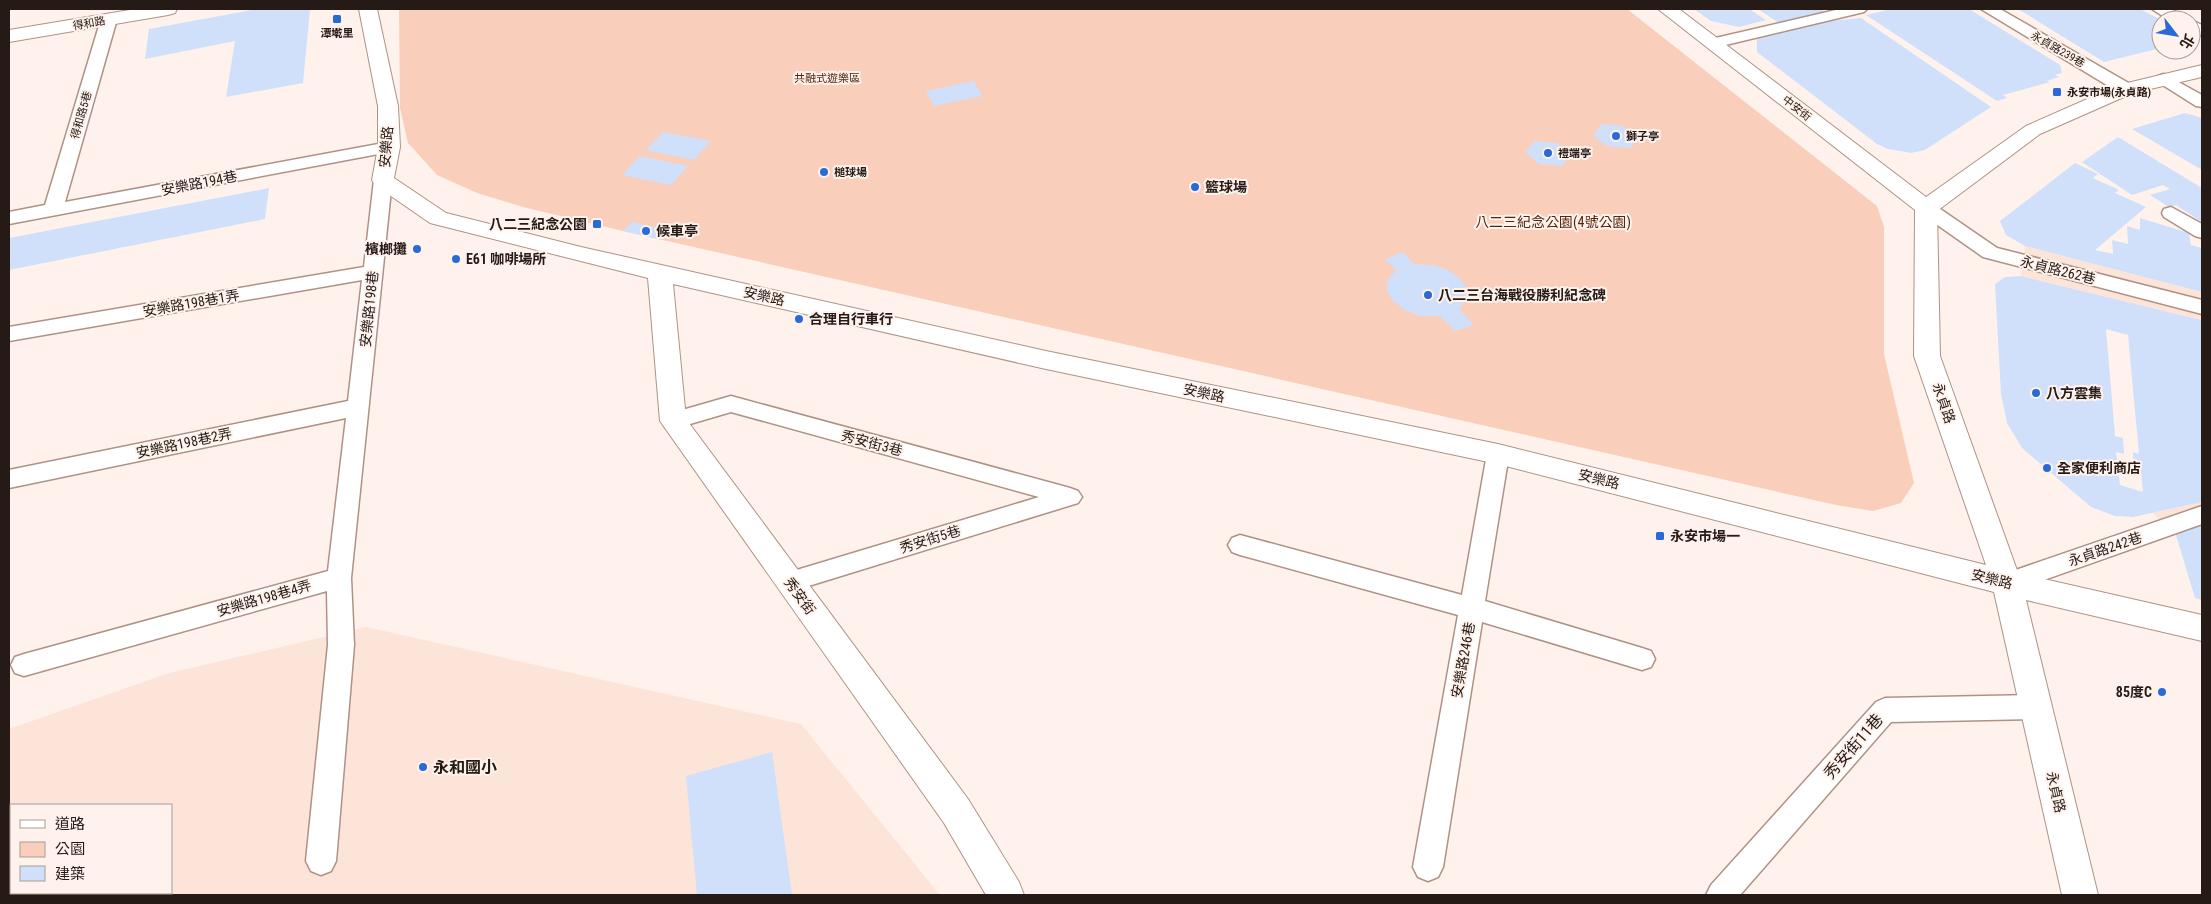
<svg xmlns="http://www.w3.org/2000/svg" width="2211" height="904" font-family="'Roboto Condensed','Noto Sans TC',sans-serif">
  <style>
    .built { fill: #fce4d9; fill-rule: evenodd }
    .green { fill: #f9ceba }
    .building { fill: #d0e0fa; fill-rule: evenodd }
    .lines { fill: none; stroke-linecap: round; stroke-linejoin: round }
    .service-casing { stroke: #af9284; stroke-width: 3 }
    .minor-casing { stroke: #af9284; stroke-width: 2 }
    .service { fill: #fff; fill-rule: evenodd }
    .minor { fill: #fff; fill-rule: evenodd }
    .poi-dot { fill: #2a6ad7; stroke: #fff2ec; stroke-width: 2 }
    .labels { text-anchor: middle; stroke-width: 4; stroke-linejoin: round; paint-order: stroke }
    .far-street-label { font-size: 11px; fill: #251a15; stroke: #fff2ec }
    .far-poi-label { font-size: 11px; font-weight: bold; fill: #251a15; stroke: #fff2ec; text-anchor: start }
    .far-park-label { font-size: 11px; fill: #56260c; stroke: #fff2ec }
    .street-label { font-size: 14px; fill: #251a15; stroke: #fff2ec }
    .poi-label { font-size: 14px; font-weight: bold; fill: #251a15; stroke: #fff2ec; text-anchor: start }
    .park-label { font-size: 14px; fill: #56260c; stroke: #fff2ec }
    .near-street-label { font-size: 16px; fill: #251a15; stroke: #fff2ec }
    .near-poi-label { font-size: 16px; font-weight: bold; fill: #251a15; stroke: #fff2ec; text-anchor: start }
  </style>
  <rect width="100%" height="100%" fill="#fff2ec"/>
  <g class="built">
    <polygon points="2025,246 2202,292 2202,324 2201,320 2021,276"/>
    <polygon points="2202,502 2202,521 2175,532 2152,513"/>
    <path d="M366 627 801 724 940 895H9V729L169 673ZM11 805H171V893H11Z"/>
  </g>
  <polygon class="green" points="399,9 1627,9 1877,206 1884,227 1884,354 1914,483 1901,503 1873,511 1836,505 623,231 523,207 477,193 437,175 408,143 400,108"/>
  <g class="building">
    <polygon points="257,9 310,10 303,83 226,97 235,41 145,59 149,29"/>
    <polygon points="1694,9 1749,9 1766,20 1739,27 1711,21"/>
    <polygon points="1758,9 1820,9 1825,12 1779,23"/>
    <polygon points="1892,9 1969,9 2060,65 2062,73 2055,75 2059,77 2047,81 2050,82 2003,95 2007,98 1997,101 1866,15"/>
    <polygon points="2018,9 2140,9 2161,20 2161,48 2104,62"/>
    <polygon points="1861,18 1991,107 1925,150 1911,153 1888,149 1877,144 1757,52 1757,39 1821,22"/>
    <polygon points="974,81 982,96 934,106 926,91"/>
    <polygon points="2185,113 2202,118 2202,170 2132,129"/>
    <polygon points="1602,124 1624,126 1639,138 1630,148 1607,146 1593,135"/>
    <polygon points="663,132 711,141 694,160 646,150"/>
    <polygon points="2118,137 2202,188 2202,222 2176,205 2169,207 2150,195 2170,189 2163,185 2132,195 2082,162"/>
    <polygon points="1535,141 1557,143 1571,155 1562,166 1539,164 1525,152"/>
    <polygon points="640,156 688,166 671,185 622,175"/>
    <polygon points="2075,163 2098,174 2093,178 2119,190 2115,193 2146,207 2095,250 2113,254 2112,240 2128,244 2127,226 2140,230 2140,218 2189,233 2191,245 2202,248 2202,292 2025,246 2006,235 2000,221"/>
    <polygon points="269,188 265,219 9,270 9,238"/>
    <polygon points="632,222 669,230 661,240 623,231"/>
    <polygon points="1403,252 1414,264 1433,265 1448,270 1459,278 1467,288 1468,298 1459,309 1474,325 1455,331 1440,316 1420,316 1405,310 1393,301 1387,291 1387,281 1396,270 1385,259"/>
    <path d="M2021 276 2201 320 2202 502 2133 517 2115 516 2091 507 2022 448 2007 423 2001 394 1995 284 2005 277ZM2106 329 2128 335 2139 454 2133 452 2134 470 2141 471 2143 492 2120 485 2116 452 2124 454 2123 438 2115 436Z"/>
    <polygon points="2202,521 2202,600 2195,598 2175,532"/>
    <polygon points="772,752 792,895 697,895 686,776"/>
    <polygon points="9,864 11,864 11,893 47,893 46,895 9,895"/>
  </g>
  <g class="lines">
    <defs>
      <g id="service">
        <polygon points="1840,9 1867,9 1864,12 1713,48 1705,43 1707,40"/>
        <polygon points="1981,9 2000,9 2132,85 2134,89 2132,93 2120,93"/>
        <polygon points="2152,9 2171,9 2189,20 2169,20"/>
        <polygon points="109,14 117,19 65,202 389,142 395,143 398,147 395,151 389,152 9,224 9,212 45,205 101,19"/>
        <polygon points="2191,20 2202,25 2202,36 2191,31"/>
        <polygon points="2164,74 2202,95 2202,107 2196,106 2158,82 2156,79 2158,76"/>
        <polygon points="383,174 389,176 392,180 351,578 354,645 336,861 331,871 321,875 311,871 306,861 328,645 327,591 24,676 15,673 11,665 15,657 24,654 328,571 346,418 9,488 9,470 348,401 362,280 9,341 9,327 364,267 374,180 377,176"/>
        <polygon points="1926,202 1933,204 1997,248 2202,300 2202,314 1983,257 1919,212 1917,208 1919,204"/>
        <polygon points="2171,207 2202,224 2202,238 2195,236 2164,217 2162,213 2164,209"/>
        <polygon points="731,396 1070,488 1078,491 1082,497 1078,503 789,592 780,589 777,582 780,575 1039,497 731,412 673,429 665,427 662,421 665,415"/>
        <polygon points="1498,445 1506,448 1509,454 1485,601 1642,648 1651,651 1655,659 1651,667 1642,670 1482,622 1443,867 1438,877 1428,881 1418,877 1413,867 1458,615 1240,555 1232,552 1228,545 1232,538 1240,535 1462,595 1487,454 1490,448"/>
        <polygon points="2202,506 2202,524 2007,593 1998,590 1995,583 1998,576"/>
        <polygon points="2036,695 2045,699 2049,707 2045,715 2036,719 1891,722 1740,895 1706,895 1711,885 1876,702 1885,698"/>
      </g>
      <g id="minor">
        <polygon points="136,9 177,9 175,13 168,15 9,42 9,30"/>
        <polygon points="359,9 377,9 398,106 400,147 394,178 446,213 581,247 1046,351 1498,444 1986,565 1914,356 1915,210 1658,9 1679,9 1926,197 2026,126 2119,85 2202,65 2202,77 2133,93 2040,134 1937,211 1940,356 2018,573 2202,615 2202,641 2026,600 2098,895 2062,895 1994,592 1498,464 1046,369 673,284 686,419 968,799 1019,882 1024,895 986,895 944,823 660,421 648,278 430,223 375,185 372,180 378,147 378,106"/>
      </g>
    </defs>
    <use href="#service" class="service-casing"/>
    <use href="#minor" class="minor-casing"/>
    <use href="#service" class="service"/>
    <use href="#minor" class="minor"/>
  </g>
  <g class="poi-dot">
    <rect x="332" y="14" width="10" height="10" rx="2.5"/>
    <rect x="2052" y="87" width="10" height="10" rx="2.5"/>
    <circle cx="1616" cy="136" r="5"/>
    <circle cx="1548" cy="153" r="5"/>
    <circle cx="824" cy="172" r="5"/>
    <circle cx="1195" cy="187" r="5"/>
    <rect x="592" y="219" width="10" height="10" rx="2.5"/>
    <circle cx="646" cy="231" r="5"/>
    <circle cx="417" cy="249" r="5"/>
    <circle cx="456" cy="259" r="5"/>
    <circle cx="1428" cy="295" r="5"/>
    <circle cx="799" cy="319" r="5"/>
    <circle cx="2036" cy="393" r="5"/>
    <circle cx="2047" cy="468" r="5"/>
    <rect x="1655" y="531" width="10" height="10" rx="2.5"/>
    <circle cx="2162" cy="692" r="5"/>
    <circle cx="423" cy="767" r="5"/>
  </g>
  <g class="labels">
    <g class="far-street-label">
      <text transform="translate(89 23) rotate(-10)" y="4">得和路</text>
      <text transform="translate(2058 49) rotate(30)" y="4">永貞路239巷</text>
      <text transform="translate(1797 108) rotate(38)" y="4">中安街</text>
      <text transform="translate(81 115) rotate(-74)" y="4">得和路5巷</text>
    </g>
    <g class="far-poi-label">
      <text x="337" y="37" text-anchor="middle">潭墘里</text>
      <text x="2067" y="96">永安市場(永貞路)</text>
      <text x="1626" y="140">獅子亭</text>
      <text x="1558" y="157">禮端亭</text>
      <text x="834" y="176">槌球場</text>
    </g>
    <g class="far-park-label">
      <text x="827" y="82">共融式遊樂區</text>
    </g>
    <g class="street-label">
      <text transform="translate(386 147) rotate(-85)" y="5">安樂路</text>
      <text transform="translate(199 183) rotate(-11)" y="5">安樂路194巷</text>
      <text transform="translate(2058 270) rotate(14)" y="5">永貞路262巷</text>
      <text transform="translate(764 296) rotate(13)" y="5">安樂路</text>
      <text transform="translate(191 303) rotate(-10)" y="5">安樂路198巷1弄</text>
      <text transform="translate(369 309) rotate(-84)" y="5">安樂路198巷</text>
      <text transform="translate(1204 393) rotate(12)" y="5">安樂路</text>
      <text transform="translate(1944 403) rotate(71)" y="5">永貞路</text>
      <text transform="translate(184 443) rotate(-12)" y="5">安樂路198巷2弄</text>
      <text transform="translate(872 443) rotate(15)" y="5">秀安街3巷</text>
      <text transform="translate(1599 479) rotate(14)" y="5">安樂路</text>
      <text transform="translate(930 539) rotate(-17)" y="5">秀安街5巷</text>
      <text transform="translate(2105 549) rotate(-19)" y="5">永貞路242巷</text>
      <text transform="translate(1992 579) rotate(14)" y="5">安樂路</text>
      <text transform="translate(800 596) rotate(54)" y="5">秀安街</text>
      <text transform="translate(264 598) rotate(-16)" y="5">安樂路198巷4弄</text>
      <text transform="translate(1463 660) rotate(-80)" y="5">安樂路246巷</text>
      <text transform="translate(2056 792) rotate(77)" y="5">永貞路</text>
    </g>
    <g class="poi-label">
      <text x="1205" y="192">籃球場</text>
      <text x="587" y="229" text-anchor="end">八二三紀念公園</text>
      <text x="656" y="236">候車亭</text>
      <text x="407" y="254" text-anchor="end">檳榔攤</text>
      <text x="466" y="264">E61 咖啡場所</text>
      <text x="1438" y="300">八二三台海戰役勝利紀念碑</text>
      <text x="809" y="324">合理自行車行</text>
      <text x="2046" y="398">八方雲集</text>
      <text x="2057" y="473">全家便利商店</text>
      <text x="1670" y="541">永安市場一</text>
      <text x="2152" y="697" text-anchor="end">85度C</text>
    </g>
    <g class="park-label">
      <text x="1553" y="227">八二三紀念公園(4號公園)</text>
    </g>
    <g class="near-street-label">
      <text transform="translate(1853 746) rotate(-49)" y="6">秀安街11巷</text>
    </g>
    <g class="near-poi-label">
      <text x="433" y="773">永和國小</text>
    </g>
  </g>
  <rect width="2211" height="904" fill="none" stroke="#251a15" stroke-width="20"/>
  <rect x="10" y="804" width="162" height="90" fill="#fff2ec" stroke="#a89c96"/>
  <rect x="20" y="820" width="25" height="8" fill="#ffffff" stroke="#a89c96"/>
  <text x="55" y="829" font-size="15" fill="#251a15">道路</text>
  <rect x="20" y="842" width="25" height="15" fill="#f9ceba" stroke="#a89c96"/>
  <text x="55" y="854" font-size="15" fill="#251a15">公園</text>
  <rect x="20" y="866" width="25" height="15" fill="#d0e0fa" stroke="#a89c96"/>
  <text x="55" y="879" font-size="15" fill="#251a15">建築</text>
  <g transform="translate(2176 35) rotate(121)"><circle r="24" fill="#fff2ec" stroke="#a89c96"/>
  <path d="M0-4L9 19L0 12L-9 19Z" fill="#2a6ad7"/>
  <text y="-8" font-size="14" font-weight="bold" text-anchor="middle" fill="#251a15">北</text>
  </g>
</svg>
